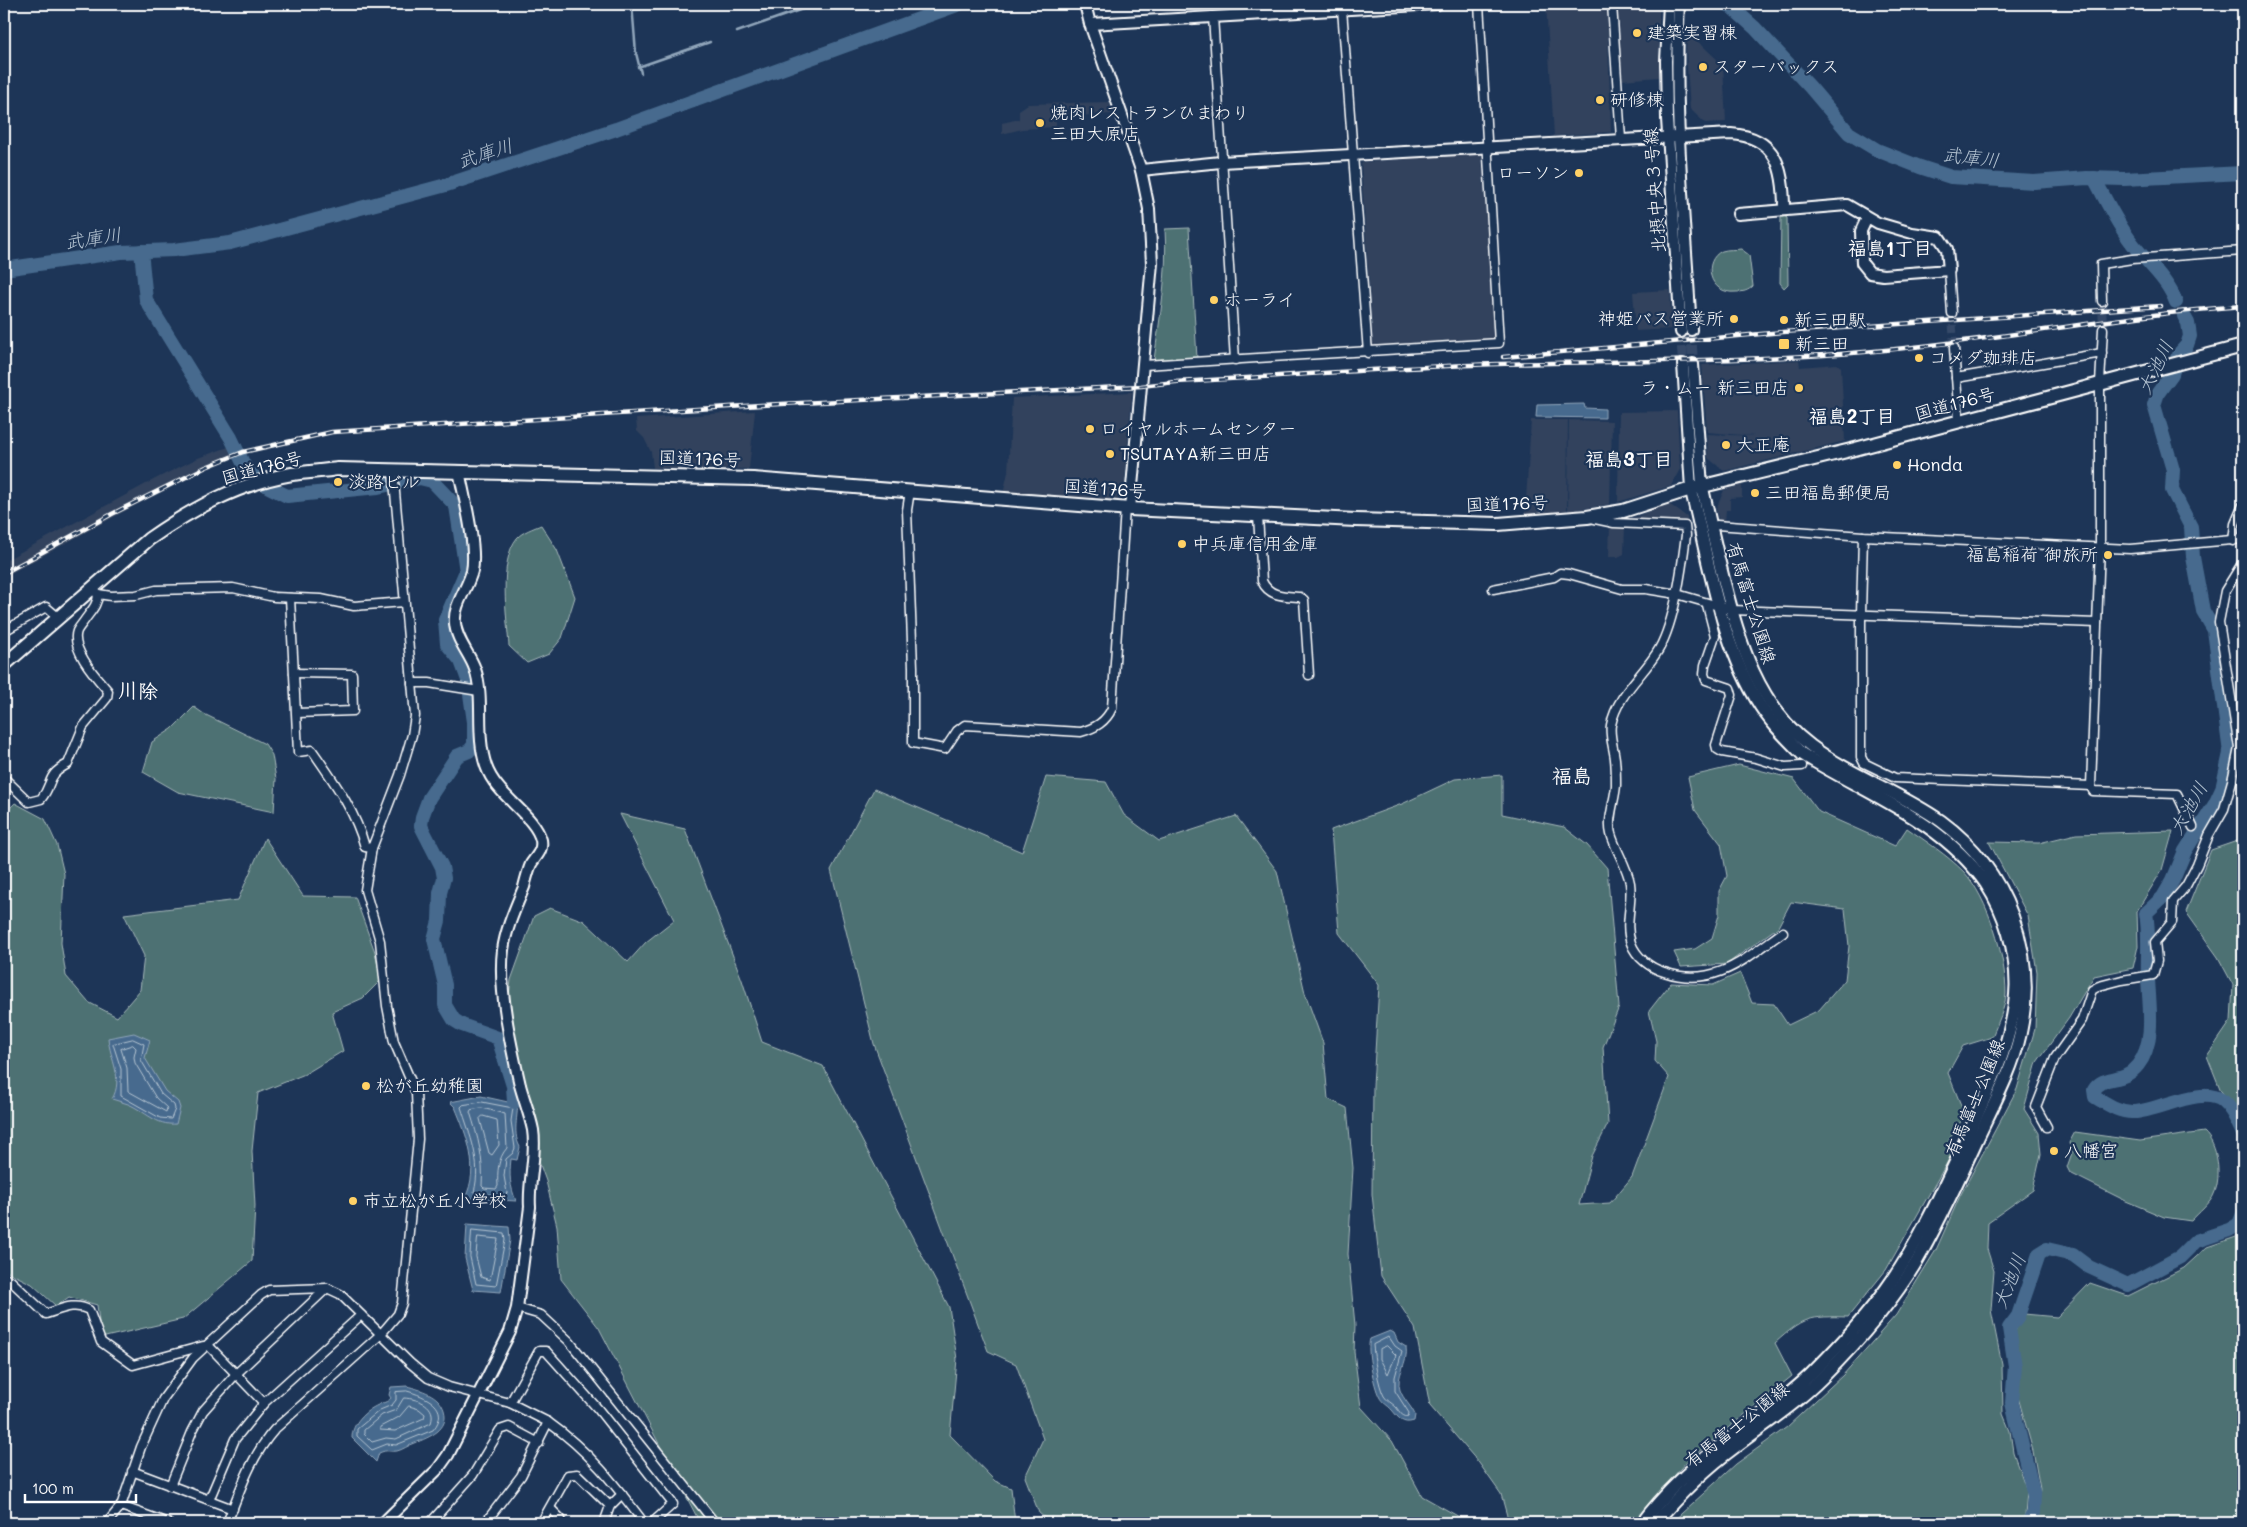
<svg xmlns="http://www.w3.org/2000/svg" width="2247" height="1527" font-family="Mali,'Klee One',sans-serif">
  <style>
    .built { fill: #31425d }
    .green { fill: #4d7173; stroke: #a6b8b9 }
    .water { fill: #476b8e; stroke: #91a6bb }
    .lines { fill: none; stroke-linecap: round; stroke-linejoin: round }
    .shore { stroke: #b5c4d2; stroke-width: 1 }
    .stream { stroke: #91a6bb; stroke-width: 2.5 }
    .river { stroke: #476b8e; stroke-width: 14 }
    .minor-tunnel { stroke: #344968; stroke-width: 8; stroke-dasharray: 8 4; stroke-linecap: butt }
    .tertiary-tunnel { stroke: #344968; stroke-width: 10; stroke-dasharray: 10 5; stroke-linecap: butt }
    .minor-casing { stroke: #fff; stroke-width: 11 }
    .tertiary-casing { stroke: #fff; stroke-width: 14 }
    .secondary-casing { stroke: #fff; stroke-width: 15 }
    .trunk-casing { stroke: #fff; stroke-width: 16 }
    .minor { stroke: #1d3557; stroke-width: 8 }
    .tertiary { stroke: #1d3557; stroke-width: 10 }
    .secondary { stroke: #1d3557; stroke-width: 11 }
    .trunk { stroke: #1d3557; stroke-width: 12 }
    .rail-casing { stroke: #fff; stroke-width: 4.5 }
    .rail { stroke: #1d3557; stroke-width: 2.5; stroke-dasharray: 8; stroke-linecap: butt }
    .poi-dot { fill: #ffd166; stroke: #1d3557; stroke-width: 2 }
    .labels { text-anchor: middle; stroke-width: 4.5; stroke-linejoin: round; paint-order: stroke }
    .poi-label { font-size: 18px; fill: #fff; stroke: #1d3557; text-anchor: start }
    .street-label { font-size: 18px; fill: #fff; stroke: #1d3557 }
    .water-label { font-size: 19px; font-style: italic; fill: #b5c4d2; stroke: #1d3557 }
    .neighbourhood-label { font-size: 19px; font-weight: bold; fill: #fff; stroke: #1d3557 }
    .quarter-label { font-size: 20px; font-weight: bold; fill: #fff; stroke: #1d3557 }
  </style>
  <rect width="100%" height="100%" fill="#1d3557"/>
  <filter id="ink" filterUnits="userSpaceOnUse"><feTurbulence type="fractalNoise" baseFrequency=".02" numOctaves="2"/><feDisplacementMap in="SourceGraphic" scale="10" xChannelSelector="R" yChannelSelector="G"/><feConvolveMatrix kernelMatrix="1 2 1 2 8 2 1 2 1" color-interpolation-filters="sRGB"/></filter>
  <g filter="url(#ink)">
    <g class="built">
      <polygon points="1546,4 1607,4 1611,132 1554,136"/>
      <polygon points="1618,4 1654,4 1659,8 1659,77 1622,80"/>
      <polygon points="1687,31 1723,65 1726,122 1705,123 1690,109 1686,52"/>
      <polygon points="1109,102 1113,114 1056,117 1056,127 1022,129 1002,134 1002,123 1019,119 1019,110 1028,104"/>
      <polygon points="1479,154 1482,156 1494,337 1492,340 1376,347 1373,346 1361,164 1364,162"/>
      <polygon points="1670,290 1672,329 1636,331 1633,292"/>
      <polygon points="1799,360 1800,367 1837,364 1841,367 1845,441 1724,471 1708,458 1707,434 1754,436 1707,432 1702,365"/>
      <polygon points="1132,392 1124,493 1116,501 1003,494 1008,472 1012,398"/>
      <polygon points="755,411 749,469 653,468 651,452 644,438 637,431 636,419"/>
      <polygon points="1677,411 1680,469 1671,486 1618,502 1619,412"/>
      <polygon points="1531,420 1568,420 1567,512 1525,516"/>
      <polygon points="1569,420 1612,421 1610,504 1568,512"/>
      <polygon points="231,446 235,457 187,477 4,577 4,561 157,478 198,458"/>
      <polygon points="1742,485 1742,497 1730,498 1730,510 1726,510 1725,523 1719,523 1716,509 1724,490"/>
      <polygon points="1669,504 1687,517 1688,521 1685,522 1632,519 1656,508"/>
      <polygon points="1610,523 1625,525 1624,554 1618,557 1609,557"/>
    </g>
    <g class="green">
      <polygon points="1784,216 1787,218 1788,284 1784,288 1780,283 1781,218"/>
      <path d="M1189 228 1197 358 1154 360C1160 317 1168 273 1165 229Z"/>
      <path d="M1741 249 1749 255 1753 286C1748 291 1743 292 1736 292 1708 295 1702 260 1722 251 1728 249 1735 250 1741 249Z"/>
      <path d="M541 525 557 550 575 597 562 638 549 654 527 663 509 646C507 617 498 562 517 538 522 532 534 528 541 525Z"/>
      <polygon points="194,707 204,714 265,744 272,755 276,779 274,812 178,792 143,772 152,742 172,729"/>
      <path d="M1739 765 1794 779 1819 812 1895 846 1907 828C1927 842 1947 855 1964 872 1988 898 2006 958 2006 993 2006 1007 1997 1024 1992 1037L1963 1046 1948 1073 1965 1115 1949 1140 1952 1154 1886 1270 1848 1317C1809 1316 1804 1317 1775 1343L1792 1376 1686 1462 1634 1523H1509L1501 1494 1479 1463 1430 1406 1415 1328 1381 1276 1372 1194 1373 1086 1379 985 1339 933 1331 830 1402 804 1455 779 1502 775V814L1564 827 1587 845 1607 868 1619 1007 1603 1047 1608 1124 1592 1156 1579 1205 1610 1203 1632 1177 1669 1077 1655 1061 1656 1041 1649 1011 1671 983 1713 985 1740 973 1752 1003 1774 1004 1788 1025 1819 1010 1845 980 1849 946 1845 909 1791 902 1778 927 1727 964 1681 967 1674 952 1695 949 1712 938 1719 915V891L1727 876 1721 844 1695 810 1688 777Z"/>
      <polygon points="1046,777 1106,782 1124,815 1159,841 1236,816 1277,871 1305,993 1323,1043 1328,1099 1347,1108 1353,1168 1348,1254 1355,1325 1354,1352 1361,1407 1392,1441 1422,1496 1470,1523 1051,1523 1039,1513 1025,1477 1043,1439 1016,1364 988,1351 874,1044 831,870 874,789 1022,852"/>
      <polygon points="15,803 45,819 57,845 64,874 61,943 66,976 88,1002 117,1017 140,990 144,956 124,914 238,900 265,838 303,896 355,897 375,952 381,980 363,998 332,1012 343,1051 305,1074 258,1093 252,1151 255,1206 252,1261 183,1319 101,1338 97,1305 69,1297 56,1306 32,1284 4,1270 4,814"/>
      <polygon points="620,814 685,829 742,980 762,1042 823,1066 949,1307 957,1359 950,1435 995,1481 1011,1488 1015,1523 700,1523 599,1328 561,1279 557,1226 546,1181 530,1137 503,1046 511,980 534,916 550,908 584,921 628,962 646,942 674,920"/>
      <polygon points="2173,831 2162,870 2137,911 2138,946 2133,968 2094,976 2069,1018 2037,1062 2024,1109 2039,1133 2041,1154 2033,1190 1988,1222 1987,1249 1994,1271 1991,1310 2002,1365 2003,1414 2010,1431 2013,1452 2027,1491 2025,1514 2021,1523 1671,1523 1736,1464 1787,1427 1843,1375 1896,1315 1936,1250 1960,1196 2017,1089 2035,1029 2037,972 2028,916 1989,842 2039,843 2076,834"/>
      <polygon points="2243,839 2243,1118 2221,1091 2207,1056 2231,1021 2233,985 2218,957 2186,912 2211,850"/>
      <path d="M2075 1132 2140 1141 2204 1132C2218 1144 2222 1177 2214 1194 2211 1203 2198 1213 2191 1221L2164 1217 2126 1201 2070 1173 2067 1167 2072 1153 2069 1143Z"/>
      <polygon points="2243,1231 2243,1523 2035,1523 2040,1489 2033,1451 2018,1397 2019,1360 2015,1331 2024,1314 2057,1317 2090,1283 2128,1296 2184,1268 2207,1247 2242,1235"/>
    </g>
    <g class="water">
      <polygon points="1584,404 1585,408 1605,409 1605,418 1536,417 1537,405"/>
      <path d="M134 1033 150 1040 145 1058 165 1091 178 1102 180 1108 176 1124C156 1126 145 1111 128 1104 123 1102 117 1101 112 1099 124 1079 110 1059 108 1038Z"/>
      <path d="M481 1096 508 1102 517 1096C520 1112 511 1131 520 1147L517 1160 511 1159C509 1176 510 1186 516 1201L465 1198C480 1168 467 1136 455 1107L450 1102Z"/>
      <polygon points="467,1224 509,1227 510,1240 501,1292 473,1290 465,1258"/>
      <path d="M1390 1331 1394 1333 1398 1342 1406 1347C1409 1362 1395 1376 1400 1390 1403 1399 1412 1407 1415 1415L1414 1421C1402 1425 1399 1418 1392 1410 1388 1405 1382 1403 1379 1396 1374 1386 1366 1350 1370 1339Z"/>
      <path d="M407 1386C421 1390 439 1394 444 1410 450 1430 429 1437 415 1443 409 1445 402 1450 397 1451 389 1452 388 1449 379 1453L376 1462 352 1438C352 1423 365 1411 378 1405 383 1402 387 1403 391 1398L389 1395 391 1387Z"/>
    </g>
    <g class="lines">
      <g class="shore">
        <polygon points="133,1039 144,1044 141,1060 161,1094 174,1105 175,1109 171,1119 160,1118 121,1096 121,1069 113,1044"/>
        <polygon points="133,1045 136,1048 134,1057 135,1063 156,1098 167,1108 166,1112 128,1091 127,1068 121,1049"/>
        <path d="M482 1102 513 1108 511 1121 515 1148 513 1153 506 1159 504 1176 507 1193 505 1195 476 1194 474 1192C482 1162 470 1136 461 1107L463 1105Z"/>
        <path d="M482 1108 505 1114 507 1148C498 1158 497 1172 498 1186L496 1189 484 1188 482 1186C484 1159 478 1137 470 1112L471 1110Z"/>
        <polygon points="483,1116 497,1120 499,1145 492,1155 489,1153 480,1119"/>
        <polygon points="472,1230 504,1233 505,1240 496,1286 476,1284 470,1257"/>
        <polygon points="478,1237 498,1239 490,1280 481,1277 476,1257"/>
        <path d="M1389 1337 1395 1346 1402 1351 1395 1377V1391L1409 1413 1408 1417C1401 1416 1400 1412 1396 1407 1392 1403 1387 1401 1384 1396 1378 1385 1374 1357 1373 1345Z"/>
        <polygon points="1387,1346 1396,1355 1388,1374 1380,1359 1380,1349"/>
        <path d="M407 1391C425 1396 452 1407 433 1430L396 1445 387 1444 372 1450 357 1436V1429L380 1410 392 1405 396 1400V1392Z"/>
        <path d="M404 1398C419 1399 437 1405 431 1423L396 1439 386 1438 372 1442 364 1434V1430L382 1415 396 1410Z"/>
        <polygon points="409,1406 419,1409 425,1414 424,1418 395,1431 380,1430 380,1427 399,1417"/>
      </g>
      <g class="stream">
        <polyline points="632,4 636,53 641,73"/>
        <polyline points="737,32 817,4"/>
        <polyline points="638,67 710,42"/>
      </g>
      <g class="river">
        <polyline points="1728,4 1755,28 1810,87 1849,133 1877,150 1920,167 1951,177 2034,182 2087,178 2124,179 2243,173"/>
        <path d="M2094 178C2106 200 2116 222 2132 243 2146 262 2167 278 2176 302"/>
        <polyline points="141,251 146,300 231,438 246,469 255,477 269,487 287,496 378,487 420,478 432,481 456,506 466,571 445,620 447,644 461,661 468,680 474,722 474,745 469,751 457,756 429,798 422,817 421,826 442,867 444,878 440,893 439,921 434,939 445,985 445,1005 454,1020 462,1025 498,1038 513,1086 514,1102"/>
        <polyline points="4,269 121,252 174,250 230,243 446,185 616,129 960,4"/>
        <path d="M2184 316 2188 323 2190 336 2187 345 2178 355 2172 374 2158 393 2154 405 2173 470 2172 490 2191 527 2193 557 2203 611 2214 630 2230 753 2222 789 2215 804 2185 851 2173 880 2163 897 2146 913C2150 936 2147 956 2148 978 2149 1005 2156 1042 2138 1065 2122 1085 2105 1073 2094 1090L2095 1097C2107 1104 2120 1113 2134 1112 2159 1111 2202 1085 2223 1101 2233 1109 2238 1123 2243 1134"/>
        <polyline points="2028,1523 2033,1513 2034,1496 2012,1403 2015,1366 2009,1328 2018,1316 2039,1254 2047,1249 2073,1255 2089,1267 2128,1285 2180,1257 2196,1241 2229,1230 2239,1224 2243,1214"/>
      </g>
      <g class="minor-tunnel">
        <polyline points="2102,301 2103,329"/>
        <polyline points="1952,313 1954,348"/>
      </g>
      <g class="tertiary-tunnel">
        <polyline points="1691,330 1693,364"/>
        <polyline points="1681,332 1683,364"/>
      </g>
      <defs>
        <g id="minor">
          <polyline points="1612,4 1621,139"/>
          <polyline points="1342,9 1368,353"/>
          <polyline points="1213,16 1235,360"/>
          <polyline points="1949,270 1952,313"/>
          <polyline points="2102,301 2101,264 2132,259 2243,251"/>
          <polyline points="2103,329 2100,383 2100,546 2091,786 2093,791 2177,794 2193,827"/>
          <polyline points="1954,348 1959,421"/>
          <polyline points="1144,365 1499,343 1479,4"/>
          <polyline points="1956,378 2102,353"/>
          <path d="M910 491 907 510 913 667V743L945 749 957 731 965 725 1081 732C1095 728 1106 722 1112 708L1125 508"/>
          <path d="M1258 516 1262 581C1269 597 1285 596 1300 597L1304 600 1309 675"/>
          <path d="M1595 519 1614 523 1685 526 1686 535C1682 567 1675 621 1659 649 1644 675 1617 694 1611 725 1609 735 1614 749 1615 759 1616 768 1616 777 1616 785 1615 801 1607 819 1611 834 1616 851 1627 866 1630 883 1633 904 1624 924 1631 943 1636 957 1650 968 1664 972 1714 989 1745 959 1783 932"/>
          <polyline points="1711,527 1717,525 1863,536 2130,549 2243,539"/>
          <polyline points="1863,536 1861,614 1861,757 1864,763 1895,778 2091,786"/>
          <polyline points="2233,541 2235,524 2243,505"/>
          <polyline points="91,589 98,594 111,596 136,595 156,590 233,588 274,597 321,599 354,606 404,602"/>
          <polyline points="1493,589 1554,577 1560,573 1569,574 1622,589 1646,589 1677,594 1732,610 2097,623"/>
          <path d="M290 598 298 752 312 750C334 782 355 810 365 847L372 848"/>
          <polyline points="1707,605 1715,636 1705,665 1704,674 1706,680 1730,688 1732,695 1716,745 1717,749 1722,752 1756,758 1785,767 1802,766"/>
          <polyline points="4,631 46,607 59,618"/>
          <polyline points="294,673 352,674 353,711 297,713"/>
          <polyline points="412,683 429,683 479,691"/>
          <path d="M4 778 29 802 41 799C54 783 45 776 68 764L83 727 107 698 108 691C97 678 70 649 77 631 79 627 82 624 84 621 90 612 98 605 98 594"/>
          <polyline points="2047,1127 2036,1107 2055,1058 2082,1020 2092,990 2099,986 2122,980 2153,975 2157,961 2155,942 2172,922 2173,901 2186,886 2197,865 2209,835 2224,809 2232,781 2239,748 2219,622 2225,591 2243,562"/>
          <path d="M4 1278 11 1281 46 1314C62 1309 74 1302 89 1310L101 1342 133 1365 203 1346"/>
          <polyline points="517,1308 541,1315 569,1341 715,1523"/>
          <polyline points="208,1345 264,1403"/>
          <polyline points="510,1403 539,1351 546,1351 598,1409 673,1504 652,1523"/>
          <path d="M548 1422C589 1451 614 1483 644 1523"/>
          <polyline points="132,1471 233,1509"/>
          <polyline points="170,1486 192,1432 203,1411 235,1375 327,1288"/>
          <polyline points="209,1500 235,1439 264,1403 361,1315"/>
          <polyline points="121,1506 168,1523"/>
          <polyline points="551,1509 561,1519 559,1523"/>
          <polyline points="107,1523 121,1506 141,1447 163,1399 193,1358 261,1295 269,1290 327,1288 340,1294 410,1363 428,1378 449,1387 510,1403 548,1422 521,1476 485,1523"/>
          <path d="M227 1523C240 1490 251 1456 275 1429L381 1334 398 1314 402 1303 418 1139 416 1093 394 1042 387 1006 380 941 365 890 372 848 400 775 412 735 415 716 393 470"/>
          <polyline points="430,1523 473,1475 500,1430 509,1427 539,1443"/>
          <polyline points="541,1523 568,1475 577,1474 610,1506"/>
          <polyline points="604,1523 610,1506 622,1494"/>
        </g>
        <g id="tertiary">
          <polyline points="1085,4 1090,24 1141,170 1149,209 1152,263 1130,509"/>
          <polyline points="1669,4 1666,61 1667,119 1681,332"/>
          <path d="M1679 4C1673 113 1685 222 1691 330"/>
          <polyline points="1090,24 1437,4"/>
          <path d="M1141 170 1221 162 1731 134C1777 137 1784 169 1784 209"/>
          <polyline points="1738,214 1847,205 1878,223 1912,233 1939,237 1947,249 1949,270 1883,275 1870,273 1862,263 1861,231 1867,218"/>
          <polyline points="1683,364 1691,489"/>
          <polyline points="1693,364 1702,486"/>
          <path d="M383 1523 438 1469 448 1455 510 1332 517 1308 530 1207C528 1181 537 1156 533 1130 530 1115 524 1100 520 1085 511 1046 498 989 503 950 506 928 516 907 524 887 526 879 528 871 531 864 536 856 543 851 541 840 535 815 496 796 486 766 475 734 485 699 475 669 470 654 456 640 455 623 453 605 468 588 472 571 477 547 464 496 459 471"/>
        </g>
        <g id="secondary">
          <path d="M1642 1523C1666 1491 1697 1463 1729 1439 1758 1416 1790 1396 1816 1369 1841 1344 1865 1318 1886 1289 1922 1239 1947 1180 1973 1124 1993 1080 2015 1034 2016 985 2016 950 2005 913 1986 884 1942 820 1866 794 1802 754 1785 737 1768 720 1756 699 1719 636 1708 558 1691 489"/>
          <path d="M1655 1523C1679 1495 1705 1469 1735 1447 1765 1424 1796 1404 1822 1378 1857 1343 1892 1303 1917 1261 1939 1223 1957 1183 1975 1144 1991 1109 2012 1072 2020 1035 2038 954 2008 870 1941 821 1900 792 1851 776 1811 746 1757 705 1740 643 1724 581 1716 550 1709 518 1702 486"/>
        </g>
        <path id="trunk" d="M4 665 149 539C192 509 239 483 292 474 307 472 323 471 338 469L753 479 1130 509 1356 520 1498 524 1587 517 1623 511 1691 489 1855 449 2243 346"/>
      </defs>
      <use href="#minor" class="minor-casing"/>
      <use href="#tertiary" class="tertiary-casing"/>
      <use href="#secondary" class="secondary-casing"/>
      <use href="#trunk" class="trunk-casing"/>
      <use href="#minor" class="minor"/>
      <use href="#tertiary" class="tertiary"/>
      <use href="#secondary" class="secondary"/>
      <use href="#trunk" class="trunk"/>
      <defs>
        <g id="rail">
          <polyline points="1503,357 1783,332 2161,306"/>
          <path d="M4 573 112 514 206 467 243 452 332 432 761 405 1141 386 1175 382C1282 377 1390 367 1498 364 1620 361 1742 362 1864 352 1991 342 2116 315 2243 306"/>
        </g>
      </defs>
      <use href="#rail" class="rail-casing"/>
      <use href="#rail" class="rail"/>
    </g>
  </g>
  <g class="poi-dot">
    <circle cx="1637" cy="33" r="5"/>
    <circle cx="1703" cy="67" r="5"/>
    <circle cx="1600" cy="100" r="5"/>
    <circle cx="1040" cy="123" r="5"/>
    <circle cx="1579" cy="173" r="5"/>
    <circle cx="1214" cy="300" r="5"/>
    <circle cx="1734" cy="319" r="5"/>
    <circle cx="1784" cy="320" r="5"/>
    <rect x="1778" y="338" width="12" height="12" rx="2.5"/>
    <circle cx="1919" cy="358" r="5"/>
    <circle cx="1799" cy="388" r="5"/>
    <circle cx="1090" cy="429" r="5"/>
    <circle cx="1726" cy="445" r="5"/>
    <circle cx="1110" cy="454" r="5"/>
    <circle cx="1897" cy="465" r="5"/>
    <circle cx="338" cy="482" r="5"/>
    <circle cx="1755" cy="493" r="5"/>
    <circle cx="1182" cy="544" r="5"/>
    <circle cx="2108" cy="555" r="5"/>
    <circle cx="366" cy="1086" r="5"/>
    <circle cx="2054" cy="1151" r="5"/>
    <circle cx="353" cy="1201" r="5"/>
  </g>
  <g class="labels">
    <g class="poi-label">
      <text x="1647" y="39">建築実習棟</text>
      <text x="1713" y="73">スターバックス</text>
      <text x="1610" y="106">研修棟</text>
      <text x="1050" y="119">焼肉レストランひまわり<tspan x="1050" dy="21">三田大原店</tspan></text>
      <text x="1569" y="179" text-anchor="end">ローソン</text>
      <text x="1224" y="306">ホーライ</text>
      <text x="1724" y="325" text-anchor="end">神姫バス営業所</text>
      <text x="1794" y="326">新三田駅</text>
      <text x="1795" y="350">新三田</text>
      <text x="1929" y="364">コメダ珈琲店</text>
      <text x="1789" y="394" text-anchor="end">ラ・ムー 新三田店</text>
      <text x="1100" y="435">ロイヤルホームセンター</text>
      <text x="1736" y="451">大正庵</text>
      <text x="1120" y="460">TSUTAYA新三田店</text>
      <text x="1907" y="471">Honda</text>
      <text x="348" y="488">淡路ビル</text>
      <text x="1765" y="499">三田福島郵便局</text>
      <text x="1192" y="550">中兵庫信用金庫</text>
      <text x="2098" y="561" text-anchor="end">福島稲荷 御旅所</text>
      <text x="376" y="1092">松が丘幼稚園</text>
      <text x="2064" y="1157">八幡宮</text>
      <text x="363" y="1207">市立松が丘小学校</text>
    </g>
    <g class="street-label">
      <text transform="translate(1655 190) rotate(-94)" y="6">北摂中央３号線</text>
      <text transform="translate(1955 404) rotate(-15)" y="6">国道176号</text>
      <text transform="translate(700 459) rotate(2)" y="6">国道176号</text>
      <text transform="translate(262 468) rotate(-15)" y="6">国道176号</text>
      <text transform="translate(1105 489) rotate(4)" y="6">国道176号</text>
      <text transform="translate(1507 504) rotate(-2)" y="6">国道176号</text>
      <text transform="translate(1751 603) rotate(73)" y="6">有馬富士公園線</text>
      <text transform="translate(1975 1098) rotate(-67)" y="6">有馬富士公園線</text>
      <text transform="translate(1737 1425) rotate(-38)" y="6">有馬富士公園線</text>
    </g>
    <g class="water-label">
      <text transform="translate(485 153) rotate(-18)" y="7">武庫川</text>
      <text transform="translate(1971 157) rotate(7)" y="7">武庫川</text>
      <text transform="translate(93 238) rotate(-8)" y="7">武庫川</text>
      <text transform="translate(2155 367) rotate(-64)" y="7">大池川</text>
      <text transform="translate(2188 808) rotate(-60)" y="7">大池川</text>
      <text transform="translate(2009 1281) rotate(-68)" y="7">大池川</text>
    </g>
    <g class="neighbourhood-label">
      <text x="1890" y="255">福島1丁目</text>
      <text x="1852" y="423">福島2丁目</text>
      <text x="1629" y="466">福島3丁目</text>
    </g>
    <g class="quarter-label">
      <text x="138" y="698">川除</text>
      <text x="1572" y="783">福島</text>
    </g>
  </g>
  <rect width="2247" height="1527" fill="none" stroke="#1d3557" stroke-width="20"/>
  <rect x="10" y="10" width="2227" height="1507" fill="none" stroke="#fff" stroke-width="2" filter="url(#ink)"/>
  <path d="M25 1494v8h111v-8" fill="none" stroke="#ffffff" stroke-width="2.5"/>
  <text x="32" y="1494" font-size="15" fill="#ffffff" stroke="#1d3557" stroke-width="4" paint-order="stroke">100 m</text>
</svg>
